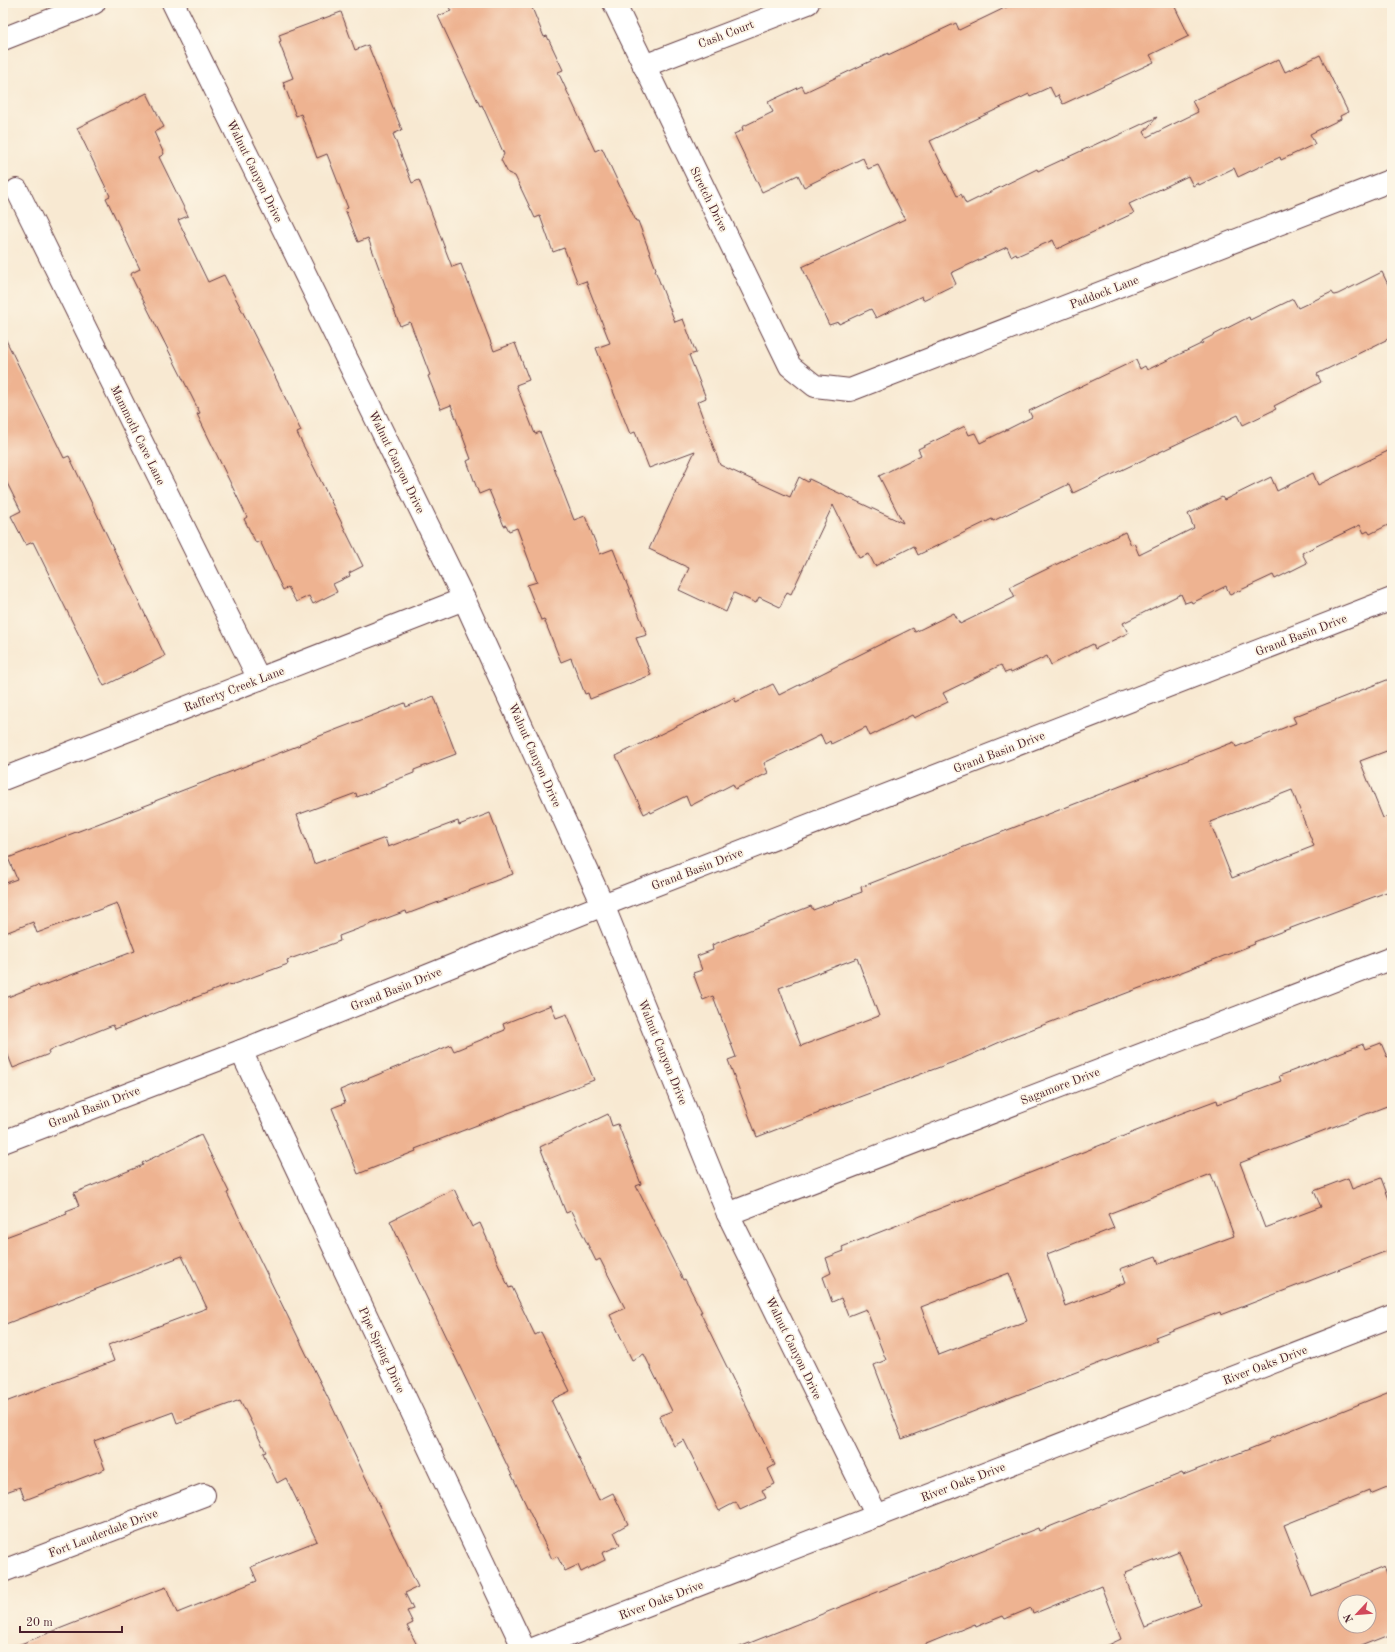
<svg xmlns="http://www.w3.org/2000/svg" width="1395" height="1652" font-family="'Old Standard TT',serif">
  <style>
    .building { fill: #eeb391; fill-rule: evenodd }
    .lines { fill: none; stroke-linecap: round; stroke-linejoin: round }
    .minor-casing { stroke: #643d44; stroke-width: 24 }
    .minor { stroke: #fff; stroke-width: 22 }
    .labels { text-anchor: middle; stroke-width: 3.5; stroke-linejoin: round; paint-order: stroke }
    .street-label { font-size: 12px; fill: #4a1f2b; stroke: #fcf5e5 }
  </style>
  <rect width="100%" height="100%" fill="#fcf5e5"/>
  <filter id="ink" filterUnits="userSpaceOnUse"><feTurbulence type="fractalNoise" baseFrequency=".025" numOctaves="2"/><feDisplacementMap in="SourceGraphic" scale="8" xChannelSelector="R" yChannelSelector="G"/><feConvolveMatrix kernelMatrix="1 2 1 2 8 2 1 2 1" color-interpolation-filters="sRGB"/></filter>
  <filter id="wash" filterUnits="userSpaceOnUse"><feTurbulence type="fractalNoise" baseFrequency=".012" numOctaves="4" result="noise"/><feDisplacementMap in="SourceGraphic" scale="16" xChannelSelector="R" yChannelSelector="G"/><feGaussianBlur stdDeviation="0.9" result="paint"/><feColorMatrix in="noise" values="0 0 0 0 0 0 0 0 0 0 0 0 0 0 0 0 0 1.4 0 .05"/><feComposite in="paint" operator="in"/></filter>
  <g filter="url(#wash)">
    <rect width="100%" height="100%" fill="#f8e9d2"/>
    <g id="blocks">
      <g class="building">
        <polygon points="447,3 530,3 544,37 547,36 563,70 558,72 595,151 602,148 636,221 638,221 656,269 655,270 675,322 683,319 696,353 689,355 706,398 697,402 720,465 790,497 799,477 808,482 809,479 903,523 879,476 921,455 918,449 965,426 969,435 975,433 980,443 1032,417 1029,411 1136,360 1140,369 1145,366 1147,370 1203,343 1202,341 1249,317 1250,320 1293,299 1298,308 1332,292 1334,295 1338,294 1382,272 1392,293 1392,337 1317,374 1321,382 1274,406 1276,409 1243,425 1238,415 1073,493 1069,484 993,521 992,519 918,555 914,546 875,566 869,554 859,558 833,505 791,594 787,592 780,607 759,597 756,603 734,593 726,612 679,590 689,568 649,549 695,451 649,468 635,432 630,434 596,348 610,343 586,281 578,284 564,248 553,252 540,216 535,218 515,176 508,173 501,160 504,154 482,105 480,106 438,16 451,11"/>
        <polygon points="1015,3 1173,3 1189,36 1150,55 1154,62 1063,104 1058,95 1055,97 1050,87 1030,96 1029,94 930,141 957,196 961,194 966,204 1037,169 1038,171 1105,140 1106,141 1157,117 1144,132 1147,137 1198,112 1192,101 1279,59 1285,72 1320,55 1348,112 1340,116 1341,119 1310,134 1315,144 1281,160 1280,157 1238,177 1234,168 1199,185 1198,183 1193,186 1188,176 1129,204 1134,213 1057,249 1053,240 1017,256 1016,253 1011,256 1007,247 951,273 956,284 923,300 922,296 876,318 871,309 839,324 838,322 829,325 802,267 905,219 878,165 868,169 863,158 804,187 798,175 762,192 734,134 743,130 742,127 773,112 768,102 802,86 805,92 888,53 888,55 956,23 959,30"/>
        <polygon points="341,12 355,50 368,45 402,130 393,134 412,183 419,180 452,267 461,264 494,351 515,343 529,380 516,385 535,434 540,432 574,520 585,516 600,554 613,549 647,635 636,638 651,675 590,699 588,693 585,694 571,658 561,662 544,619 541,620 527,585 537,582 517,528 509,531 506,525 504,526 489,490 479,494 467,461 471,459 451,405 441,409 428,376 430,375 410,322 400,326 368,238 358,242 345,209 348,208 327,154 317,158 301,114 296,116 283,82 293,78 279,42 281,41 279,35"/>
        <polygon points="147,93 164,127 154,132 164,154 159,157 188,216 178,220 208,282 224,275 269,364 301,431 297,433 363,566 349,573 350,576 333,584 337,592 313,604 309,596 296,602 288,587 283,590 260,541 256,543 244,519 247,517 197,414 200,413 130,274 140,269 106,198 110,196 77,128"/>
        <polygon points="3,334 64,458 69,456 165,656 104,686 33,542 26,545 11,516 21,511 3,475"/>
        <polygon points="1392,449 1392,523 1370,534 1368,531 1364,533 1360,525 1302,553 1307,563 1275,579 1273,575 1230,595 1226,586 1192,603 1191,601 1185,603 1181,594 1123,623 1128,633 1095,649 1093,644 1051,665 1047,656 1011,673 1010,671 1005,673 1001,665 943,693 948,702 914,718 912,715 870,736 866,727 831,744 830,741 825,744 821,735 764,763 768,773 735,789 733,784 690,806 686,796 651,813 650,811 644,814 616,756 734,698 736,702 773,684 779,695 913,628 915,632 954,613 960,624 1015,597 1010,587 1090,548 1090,549 1125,532 1131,545 1134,543 1139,555 1194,528 1188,514 1222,497 1224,500 1271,477 1277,491 1313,473 1318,485"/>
        <path d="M1392 678V749L1360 761 1383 818 1392 815V890L1254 942 1255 944 1009 1038 964 1058 819 1112V1113L757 1137 728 1060 736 1057 713 996 703 1000 693 973 702 970 697 956 713 950 712 945 811 906 813 910 862 892 861 887 1234 742 1236 747 1296 723 1293 717ZM1292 790 1314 846 1232 878 1210 822ZM857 958 879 1016 801 1046 779 988Z"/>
        <polygon points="434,696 456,754 414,770 414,773 385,784 386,786 357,797 356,793 297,815 314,864 385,838 388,847 458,821 459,825 490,813 513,874 407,914 406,911 339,936 340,941 287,960 288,964 231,985 230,984 115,1029 113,1025 48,1051 49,1054 13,1068 3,1042 3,999 38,985 39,987 135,951 117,903 37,933 33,922 3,934 3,884 17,879 8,858 155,802 155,801 300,745 299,744 405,703 406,707"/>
        <polygon points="551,1005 556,1018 567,1014 594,1080 415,1149 416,1151 358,1174 332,1108 345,1103 340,1090 451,1045 454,1051 505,1030 503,1024"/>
        <path d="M1381 1043 1387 1057 1392 1055V1104L1240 1163 1265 1228 1321 1207 1314 1191 1348 1178 1352 1189 1381 1178 1392 1207V1249L1221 1315 1220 1312 1155 1337 1157 1341 902 1439 874 1365 886 1360 866 1309 848 1316 841 1298 832 1302 823 1277 831 1273 826 1258 844 1251 842 1247 1182 1113 1217 1100 1218 1104 1281 1081 1279 1076 1363 1044 1365 1049ZM1211 1174 1234 1236 1159 1264 1156 1256 1120 1269 1126 1282 1065 1306 1047 1254 1114 1228 1108 1214ZM1009 1273 1027 1321 939 1355 921 1307Z"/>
        <polygon points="608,1114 612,1126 618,1124 641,1184 636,1186 683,1280 685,1279 702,1312 700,1312 775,1465 768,1469 775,1484 762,1490 766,1498 740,1510 736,1502 719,1511 684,1440 674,1446 659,1416 672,1411 644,1354 632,1360 610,1315 625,1308 600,1259 596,1261 571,1211 566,1213 540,1147"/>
        <polygon points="201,1135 229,1192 227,1193 330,1402 350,1445 418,1587 405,1593 413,1609 407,1611 413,1623 407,1626 419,1649 13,1649 13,1647 166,1587 177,1613 257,1581 251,1567 317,1541 286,1478 277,1483 263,1453 266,1452 240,1400 177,1423 173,1412 94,1441 105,1469 25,1500 20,1487 3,1493 3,1403 114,1361 108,1345 207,1308 182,1256 3,1325 3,1238 67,1214 66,1211 79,1206 74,1193 143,1165 142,1163"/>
        <polygon points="454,1189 472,1227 480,1223 509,1288 512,1287 535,1335 541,1332 570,1391 551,1400 599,1500 613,1493 628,1524 614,1532 620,1545 602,1553 605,1560 581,1572 578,1565 565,1571 557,1556 552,1559 390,1221"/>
        <path d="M1392 1391V1485L1370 1494 1369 1491 1284 1525 1312 1596 1384 1567 1392 1587V1634L1354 1649H1100L1121 1639 1101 1586 1033 1614 1031 1608 1005 1619 1003 1616 976 1627 975 1624 914 1649H738L737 1648 1038 1528 1039 1531 1182 1473 1183 1475 1270 1441 1269 1439 1316 1420 1317 1421ZM1179 1551 1201 1605 1145 1627 1124 1575 1127 1573 1126 1572ZM1345 1602H1369V1626H1345Z"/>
      </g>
    </g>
  </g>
  <g filter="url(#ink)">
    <use href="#blocks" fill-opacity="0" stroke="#643d44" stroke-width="1"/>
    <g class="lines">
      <defs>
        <g id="minor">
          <polyline points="173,3 464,599 603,905 728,1214 877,1516"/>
          <polyline points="614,3 790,366 815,386 850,390 1392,180"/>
          <polyline points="3,39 94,3"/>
          <polyline points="644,66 808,3"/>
          <polyline points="17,190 259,679"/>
          <polyline points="3,779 464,599"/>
          <polyline points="241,1051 524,1649"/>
          <polyline points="3,1142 241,1051 603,905 1392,599"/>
          <polyline points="728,1214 1392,958"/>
          <polyline points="3,1571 204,1495"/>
          <polyline points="533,1649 1392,1316"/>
        </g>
      </defs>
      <use href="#minor" class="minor-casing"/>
      <use href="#minor" class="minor"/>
    </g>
  </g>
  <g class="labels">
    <g class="street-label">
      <text transform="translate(726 34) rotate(-21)" y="4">Cash Court</text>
      <text transform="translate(255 171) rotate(64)" y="4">Walnut Canyon Drive</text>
      <text transform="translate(709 199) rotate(64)" y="4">Stretch Drive</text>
      <text transform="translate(1104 292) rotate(-21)" y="4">Paddock Lane</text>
      <text transform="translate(138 435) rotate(64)" y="4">Mammoth Cave Lane</text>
      <text transform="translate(397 462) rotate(64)" y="4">Walnut Canyon Drive</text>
      <text transform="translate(1301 635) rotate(-21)" y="4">Grand Basin Drive</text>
      <text transform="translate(234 689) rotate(-21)" y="4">Rafferty Creek Lane</text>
      <text transform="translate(999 752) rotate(-21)" y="4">Grand Basin Drive</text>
      <text transform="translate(535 755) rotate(66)" y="4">Walnut Canyon Drive</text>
      <text transform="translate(697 869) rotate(-21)" y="4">Grand Basin Drive</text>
      <text transform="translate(396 989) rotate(-22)" y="4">Grand Basin Drive</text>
      <text transform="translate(663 1052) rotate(68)" y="4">Walnut Canyon Drive</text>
      <text transform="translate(1060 1086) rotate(-21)" y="4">Sagamore Drive</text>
      <text transform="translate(94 1107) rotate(-21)" y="4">Grand Basin Drive</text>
      <text transform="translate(794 1348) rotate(64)" y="4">Walnut Canyon Drive</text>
      <text transform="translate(382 1350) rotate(65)" y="4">Pipe Spring Drive</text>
      <text transform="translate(1265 1365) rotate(-21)" y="4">River Oaks Drive</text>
      <text transform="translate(963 1482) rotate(-21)" y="4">River Oaks Drive</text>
      <text transform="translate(103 1533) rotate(-21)" y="4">Fort Lauderdale Drive</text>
      <text transform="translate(661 1600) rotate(-21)" y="4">River Oaks Drive</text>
    </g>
  </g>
  <rect width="1395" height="1652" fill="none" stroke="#fcf5e5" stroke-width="16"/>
  <g transform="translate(1357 1614) rotate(244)"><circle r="19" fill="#fcf5e5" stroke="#b59f9b"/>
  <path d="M0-3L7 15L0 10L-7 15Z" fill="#d1495b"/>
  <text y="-6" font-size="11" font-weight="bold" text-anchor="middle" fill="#4a1f2b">N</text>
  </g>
  <path d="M20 1626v6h102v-6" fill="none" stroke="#4a1f2b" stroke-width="2"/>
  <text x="26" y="1626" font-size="12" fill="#4a1f2b" stroke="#fcf5e5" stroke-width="3" paint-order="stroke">20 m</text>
</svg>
